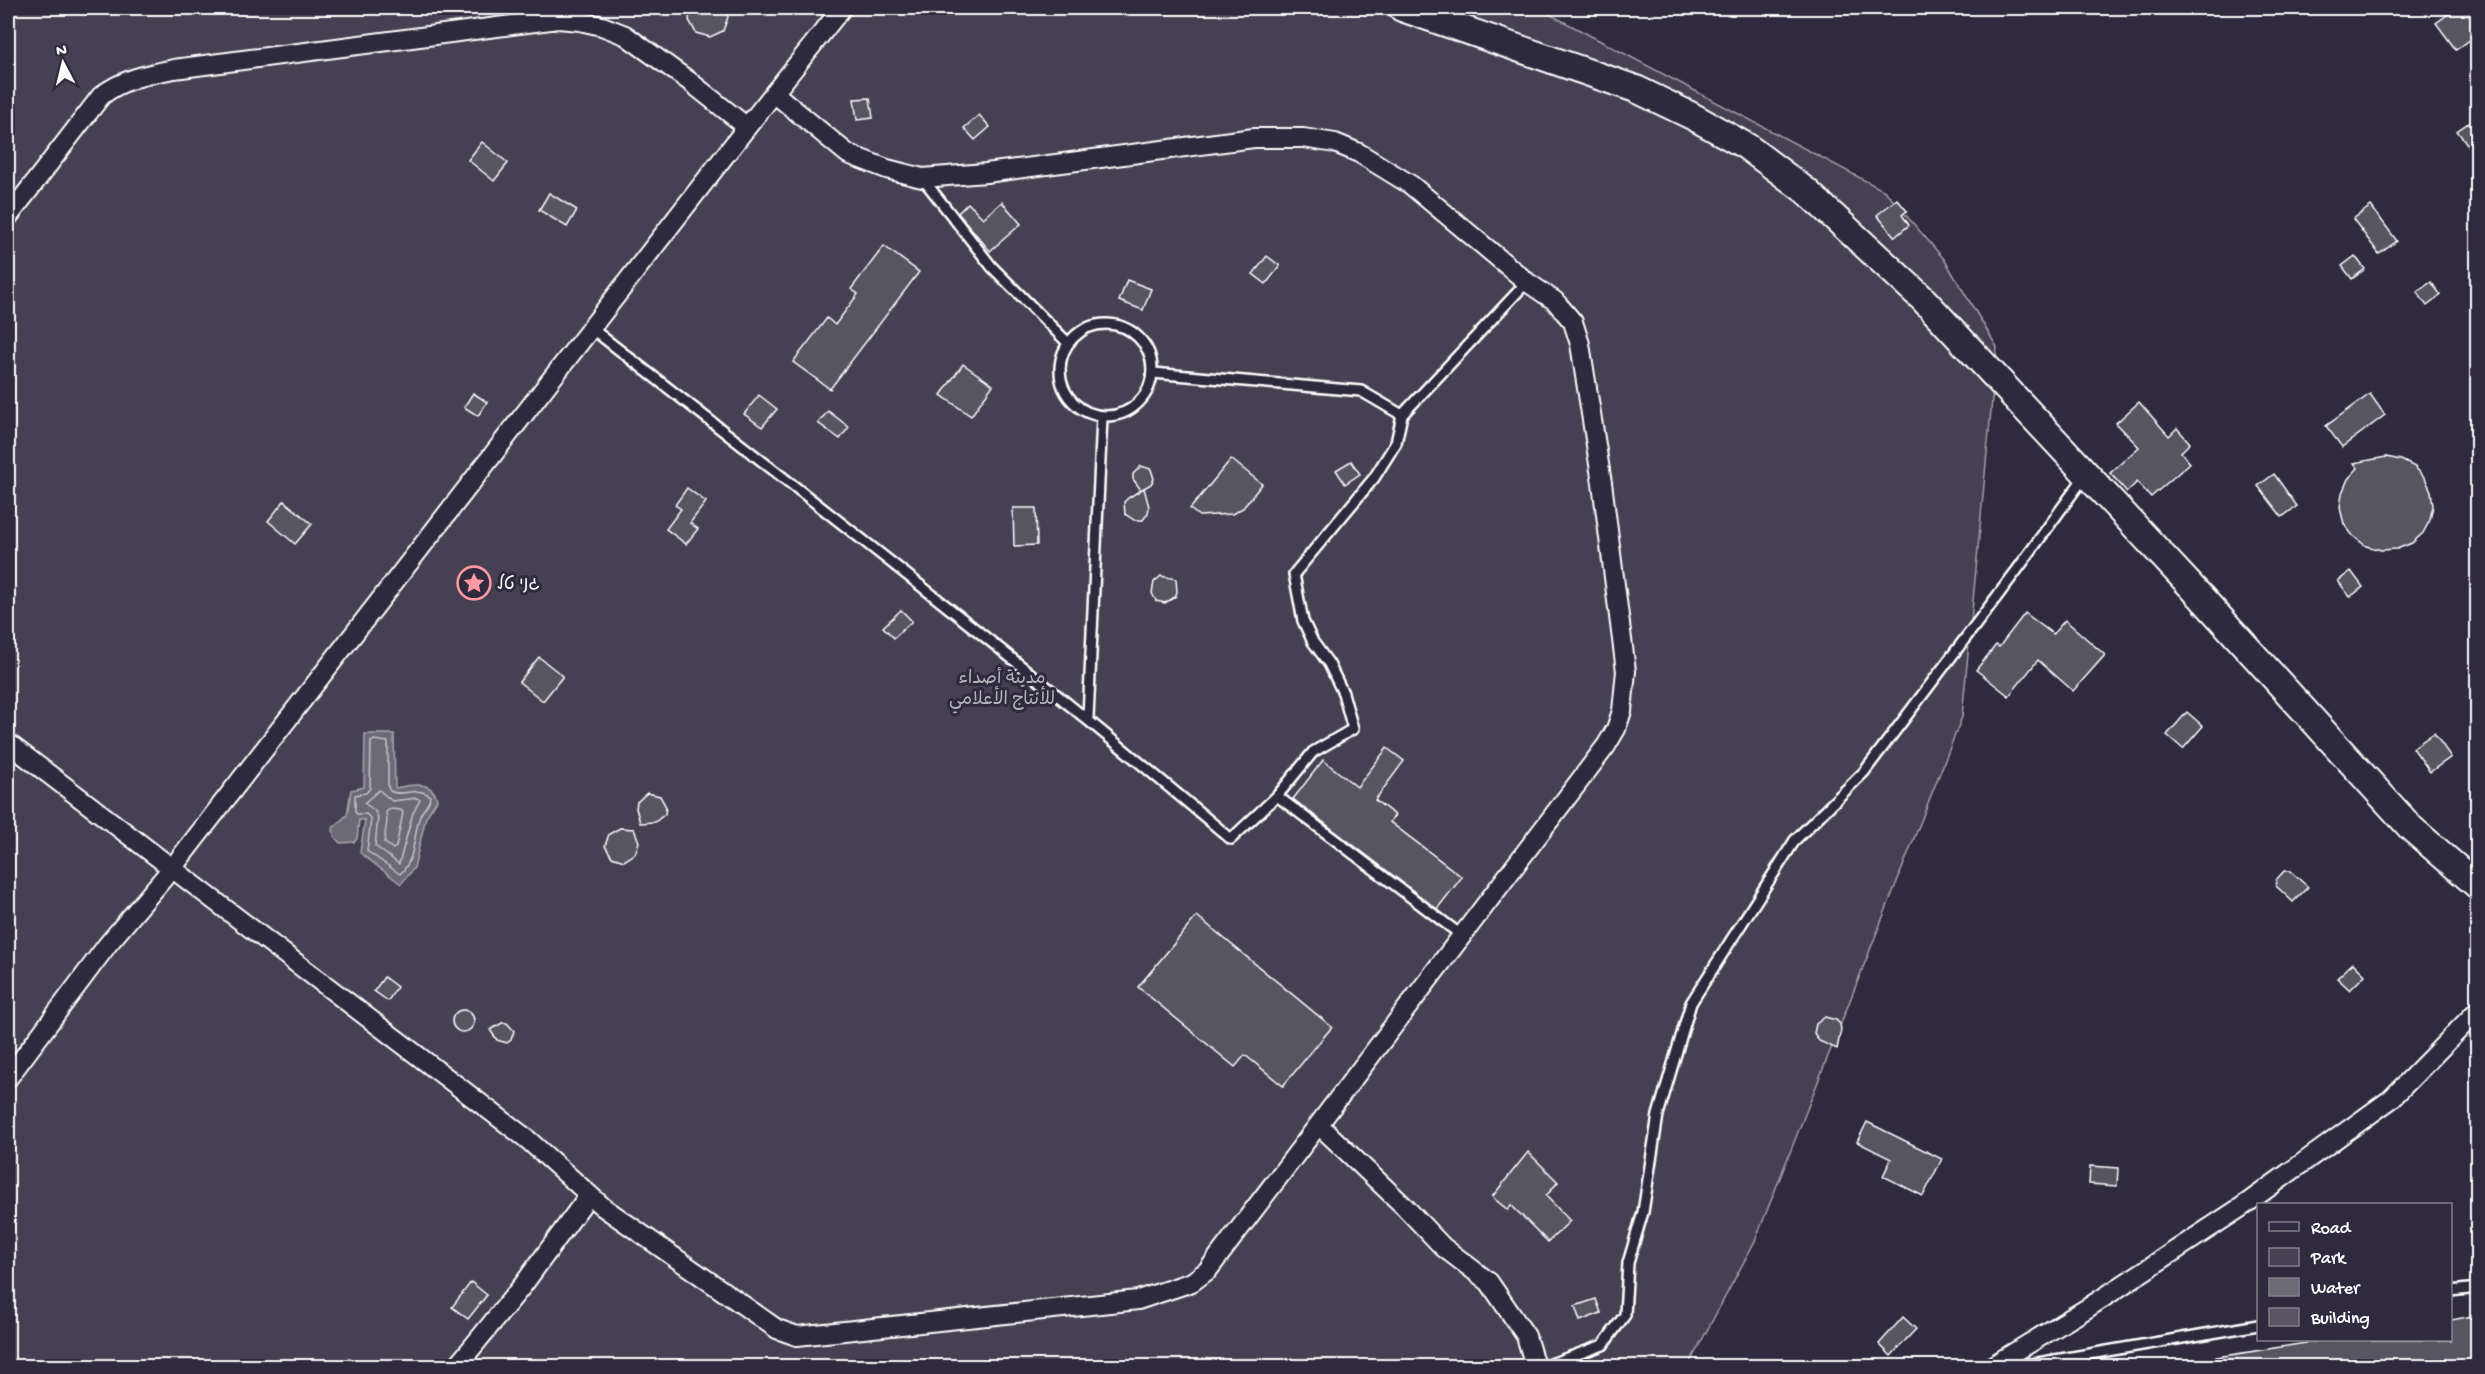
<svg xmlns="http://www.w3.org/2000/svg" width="2485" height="1374" font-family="'Gochi Hand','Playpen Sans Arabic','Playpen Sans Hebrew',sans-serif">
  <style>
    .green { fill: #464152; stroke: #a2a0a8; stroke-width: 1.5 }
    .water { fill: #6d6a77; stroke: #a7a6ad; stroke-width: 1.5 }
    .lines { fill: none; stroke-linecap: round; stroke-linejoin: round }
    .shore { stroke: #c5c3c9; stroke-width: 1.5 }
    .building { fill: #595564; stroke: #fff; stroke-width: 1.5 }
    .lane-casing { stroke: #fff; stroke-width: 14 }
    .street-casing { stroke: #fff; stroke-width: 22 }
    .secondary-casing { stroke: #fff; stroke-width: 30 }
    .lane { stroke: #2f2a3d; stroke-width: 9 }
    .street { stroke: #2f2a3d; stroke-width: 18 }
    .secondary { stroke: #2f2a3d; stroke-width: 26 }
    .labels { text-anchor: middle; stroke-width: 6; stroke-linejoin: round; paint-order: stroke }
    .poi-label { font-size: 18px; fill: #fff; stroke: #2f2a3d; text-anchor: start }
    .park-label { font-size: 18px; fill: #b5b3ba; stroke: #2f2a3d }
  </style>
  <rect width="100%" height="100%" fill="#2f2a3d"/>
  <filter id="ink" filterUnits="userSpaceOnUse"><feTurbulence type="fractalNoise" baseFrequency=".0167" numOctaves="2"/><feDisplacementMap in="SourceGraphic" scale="12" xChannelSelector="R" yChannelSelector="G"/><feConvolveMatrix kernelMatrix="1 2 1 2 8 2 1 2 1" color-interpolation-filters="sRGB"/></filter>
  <g filter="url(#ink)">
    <polygon class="green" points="8,8 1538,8 1885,191 1944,259 1997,347 1962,717 1755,1241 1688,1366 8,1366"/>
    <path class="water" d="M365 734H394L395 788C411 785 433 779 437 800L426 817 414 868 401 884 360 853 365 820H359L357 839 354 842 340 843 334 836 333 828 347 815 351 790 364 787Z"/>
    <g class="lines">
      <g class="shore">
        <path d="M374 740 388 742V787L390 791C403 798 417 785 430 796 430 805 423 808 420 816 413 835 416 860 400 874L367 851 371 819 366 814H357L355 812V795L366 793 370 788 371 742Z"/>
        <polygon points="379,790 392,801 417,798 420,800 413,813 399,864 375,846 378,817 374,810 364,803"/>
        <polygon points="390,809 401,810 403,813 396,847 393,849 384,842 387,821 386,812"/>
      </g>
    </g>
    <g class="building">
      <polygon points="690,8 725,8 728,17 723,31 710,37 696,33 689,20"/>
      <polygon points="2457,8 2469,8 2478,19 2478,34 2456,50 2436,23"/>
      <polygon points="870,98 873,118 857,120 854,99"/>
      <polygon points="979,115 990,127 975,140 964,128"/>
      <polygon points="2478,116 2478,158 2457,131"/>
      <polygon points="482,142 508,163 494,181 468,160"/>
      <polygon points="549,193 577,210 567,227 539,210"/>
      <polygon points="1897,199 1907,211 1902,215 1909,225 1895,237 1877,215"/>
      <polygon points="1002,202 1021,224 990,251 958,213 968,203 983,218"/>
      <polygon points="2371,206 2397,241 2379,254 2353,219"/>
      <polygon points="884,246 919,272 830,389 793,362 827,318 835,325 858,294 851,289"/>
      <polygon points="1267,256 1280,266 1266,284 1253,274"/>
      <polygon points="2355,256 2365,269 2352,279 2342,266"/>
      <polygon points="1127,280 1151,289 1143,310 1119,301"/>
      <polygon points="2431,282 2441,295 2427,306 2417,292"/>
      <polygon points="963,364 993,385 971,416 941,395"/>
      <polygon points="473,393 487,402 478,416 464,407"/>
      <polygon points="2370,394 2385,415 2342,447 2326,426"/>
      <polygon points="759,395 777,409 762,427 744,414"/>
      <polygon points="2139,402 2169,436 2177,428 2190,443 2181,452 2190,463 2151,497 2137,482 2127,492 2110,473 2139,447 2116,423"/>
      <polygon points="828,411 849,427 840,439 818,423"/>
      <polygon points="2386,457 2401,460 2415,467 2425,478 2431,491 2433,506 2430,520 2423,533 2412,543 2397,549 2381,550 2366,546 2353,536 2344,524 2340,508 2342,493 2348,479 2358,468 2354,463"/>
      <polygon points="1231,459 1262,484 1243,508 1232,514 1199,516 1190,509"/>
      <polygon points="1351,461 1360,474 1345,484 1336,470"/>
      <polygon points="1141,466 1151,469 1154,479 1151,484 1141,490 1133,479 1133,474"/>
      <polygon points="2274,474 2297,506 2282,517 2258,486"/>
      <polygon points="687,488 706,502 690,523 698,529 686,544 666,529 681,509 675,505"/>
      <polygon points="1144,488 1149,507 1148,513 1143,520 1134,520 1125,514 1124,502 1128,498"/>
      <polygon points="284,501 312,524 295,544 268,521"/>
      <polygon points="1013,508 1036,508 1037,545 1014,546"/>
      <polygon points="2351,571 2363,587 2350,597 2338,581"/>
      <polygon points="1161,576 1176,579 1177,592 1175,597 1165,603 1156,601 1152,593 1154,582"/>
      <polygon points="901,610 912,621 894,638 883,627"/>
      <polygon points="2025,613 2053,634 2065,620 2105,655 2073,691 2038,660 2009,696 1976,670 1996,645 1999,647"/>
      <polygon points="539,657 563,676 543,701 519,682"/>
      <polygon points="2187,712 2203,726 2183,749 2167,735"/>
      <polygon points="2434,733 2451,757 2430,772 2413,748"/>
      <polygon points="1387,748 1404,761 1375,800 1395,815 1390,822 1462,877 1437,909 1293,799 1323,760 1357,787"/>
      <polygon points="647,793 660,796 666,807 665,814 655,822 640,823 636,808 637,802"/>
      <polygon points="620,828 634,829 639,842 635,854 624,861 612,857 605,846 609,834"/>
      <polygon points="2284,871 2290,871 2308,887 2293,902 2276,886 2276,880"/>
      <polygon points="1197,916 1332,1027 1283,1086 1245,1055 1235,1067 1138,987"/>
      <polygon points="2353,963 2365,975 2350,990 2337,978"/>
      <polygon points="384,977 397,987 388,1001 374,991"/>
      <circle cx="463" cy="1021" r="11"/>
      <polygon points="1825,1017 1836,1020 1840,1024 1841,1030 1837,1049 1819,1041 1814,1033 1816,1024"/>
      <polygon points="502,1023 507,1023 514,1031 511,1040 507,1043 497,1040 490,1030"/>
      <polygon points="1867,1122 1942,1159 1923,1196 1883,1176 1891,1159 1857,1142"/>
      <polygon points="1528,1152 1558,1182 1546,1196 1570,1221 1548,1242 1511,1205 1508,1210 1492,1197"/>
      <polygon points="2090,1166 2118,1168 2117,1186 2089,1184"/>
      <polygon points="471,1282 487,1295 468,1319 452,1307"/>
      <polygon points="1596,1299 1601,1313 1580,1321 1575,1306"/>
      <polygon points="2478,1315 2478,1366 2212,1366 2211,1358 2325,1340 2451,1340 2451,1320"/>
      <polygon points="1903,1317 1916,1329 1891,1356 1879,1344"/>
    </g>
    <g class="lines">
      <defs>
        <g id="lane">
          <polyline points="923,179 992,267 1068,343"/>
          <circle cx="1106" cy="370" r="46"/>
          <path d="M591 328C807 496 1022 662 1231 839L1277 796 1461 935"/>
          <polyline points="1153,373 1361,391 1402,415 1527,282"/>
          <polyline points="1088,718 1102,417"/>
          <polyline points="1277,796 1313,752 1353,729 1343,693 1329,664 1313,642 1303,621 1294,574 1374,478 1396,443 1402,415"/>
          <polyline points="2450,1291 2478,1288"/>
          <polyline points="1545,1366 1603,1345 1625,1315 1628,1263 1643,1212 1658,1115 1691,1003 1795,840 1864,772 2017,570 2085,476"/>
          <polyline points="2020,1366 2258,1325"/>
        </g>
        <g id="street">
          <path d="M8 217 101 96C122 79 148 74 174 69L558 19 580 21 602 26 625 35 689 81 747 127"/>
          <polyline points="8,743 527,1139 603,1207 777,1329 797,1336 1138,1300 1192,1282 1208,1270 1606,746 1616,729 1622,711 1626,671 1602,483 1580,344 1573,322 1555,301 1527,282 1411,185 1359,153 1335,143 1303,138 1254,138 986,173 922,178 887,169 848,154 774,93"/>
          <polyline points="8,1078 108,944 173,867 747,127 842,8"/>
          <polyline points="1319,1125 1404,1206 1443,1247 1489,1282 1526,1336 1535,1366"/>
          <polyline points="457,1366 523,1285 589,1195"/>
          <polyline points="1992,1366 2086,1309 2243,1206 2391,1099 2478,1010"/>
        </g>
        <polyline id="secondary" points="1402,8 1636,89 1692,116 1746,146 1806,191 1923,299 2202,598 2411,828 2478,886"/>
      </defs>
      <use href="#lane" class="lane-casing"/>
      <use href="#street" class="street-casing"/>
      <use href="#secondary" class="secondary-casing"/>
      <use href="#lane" class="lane"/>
      <use href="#street" class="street"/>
      <use href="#secondary" class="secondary"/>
    </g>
  </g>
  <defs>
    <symbol id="sight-ring" viewBox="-11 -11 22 22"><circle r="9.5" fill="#2f2a3d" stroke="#ff9aa2" stroke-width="1.5"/><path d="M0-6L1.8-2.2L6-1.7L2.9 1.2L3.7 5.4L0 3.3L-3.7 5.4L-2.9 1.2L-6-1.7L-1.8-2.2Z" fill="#ff9aa2"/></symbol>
  </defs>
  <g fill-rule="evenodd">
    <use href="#sight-ring" x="455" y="564" width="38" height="38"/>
  </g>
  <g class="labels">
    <g class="poi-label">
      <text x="497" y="589">גני טל</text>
    </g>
    <g class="park-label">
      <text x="1002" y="683">مدينة أصداء<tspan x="1002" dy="21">للأنتاج الأعلامي</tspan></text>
    </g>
  </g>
  <rect width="2485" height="1374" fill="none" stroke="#2f2a3d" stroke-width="30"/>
  <rect x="15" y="15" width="2455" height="1344" fill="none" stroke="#fff" stroke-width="2" filter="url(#ink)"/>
  <rect x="2257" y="1203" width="195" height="138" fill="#2f2a3d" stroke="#827f8b" stroke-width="1.5"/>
  <rect x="2269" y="1222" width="30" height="9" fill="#2f2a3d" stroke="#827f8b" stroke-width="1.5"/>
  <text x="2311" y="1233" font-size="18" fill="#ffffff">Road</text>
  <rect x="2269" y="1248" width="30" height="18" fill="#464152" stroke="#827f8b" stroke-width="1.5"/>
  <text x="2311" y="1263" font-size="18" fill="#ffffff">Park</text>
  <rect x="2269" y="1278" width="30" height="18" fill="#6d6a77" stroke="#827f8b" stroke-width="1.5"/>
  <text x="2311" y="1293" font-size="18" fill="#ffffff">Water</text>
  <rect x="2269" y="1308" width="30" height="18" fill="#595564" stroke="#827f8b" stroke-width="1.5"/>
  <text x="2311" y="1323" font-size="18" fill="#ffffff">Building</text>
  <g transform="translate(63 63) rotate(353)" stroke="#2f2a3d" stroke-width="4.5" paint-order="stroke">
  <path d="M0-4.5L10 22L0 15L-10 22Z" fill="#ffffff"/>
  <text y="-9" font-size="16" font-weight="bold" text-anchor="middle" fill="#ffffff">N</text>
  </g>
</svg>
